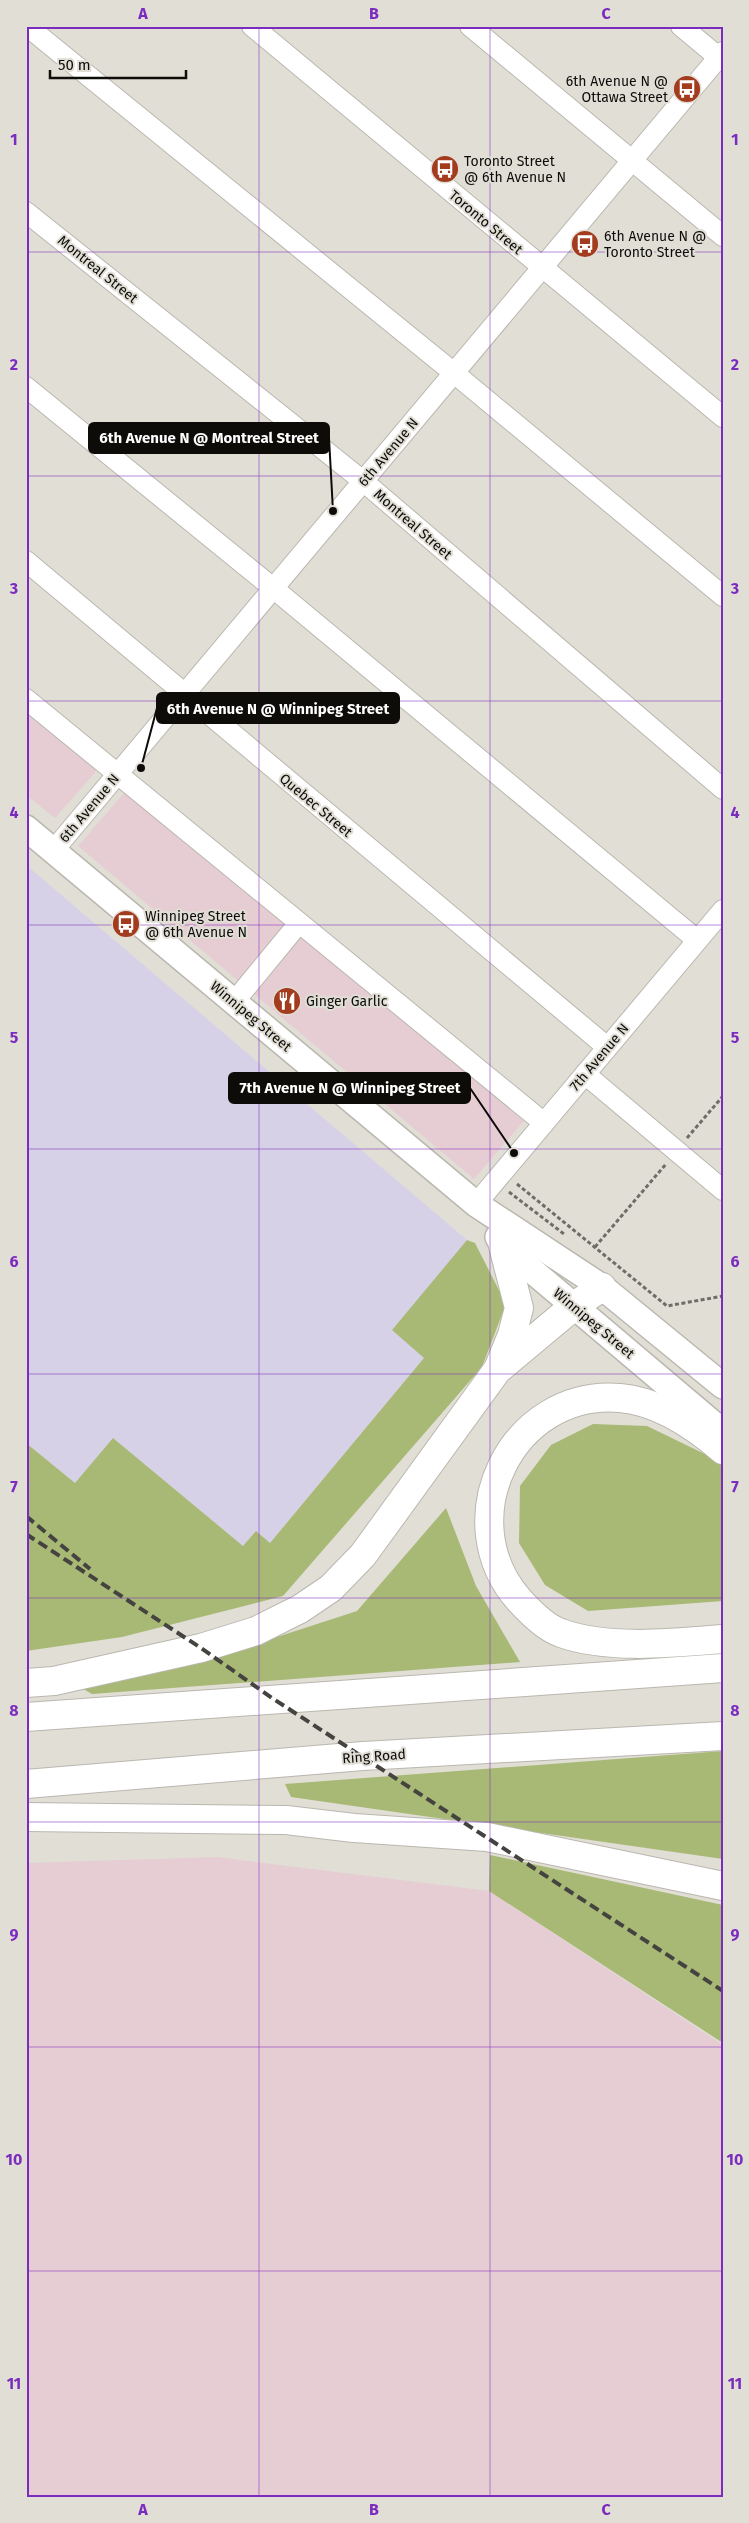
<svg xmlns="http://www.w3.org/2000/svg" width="749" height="2523" font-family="'Fira Sans',sans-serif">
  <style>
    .commercial { fill: #d6d1e7 }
    .industrial { fill: #e6cdd4 }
    .green { fill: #a7b974 }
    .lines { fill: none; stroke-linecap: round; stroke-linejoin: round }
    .minor-casing { stroke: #bab7af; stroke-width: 22 }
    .major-casing { stroke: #bab7af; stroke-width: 28 }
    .highway-casing { stroke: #bab7af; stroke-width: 30 }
    .path { stroke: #6f6d68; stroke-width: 3; stroke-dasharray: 4 2.5; stroke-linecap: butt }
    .minor { stroke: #fff; stroke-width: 20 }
    .major { stroke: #fff; stroke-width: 25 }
    .highway { stroke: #fff; stroke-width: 28 }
    .rail { stroke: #45433f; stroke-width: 4; stroke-dasharray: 10 5; stroke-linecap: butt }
    .grid { fill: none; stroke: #7b2cbf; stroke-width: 1; stroke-opacity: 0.55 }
    .labels { text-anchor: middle; stroke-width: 4; stroke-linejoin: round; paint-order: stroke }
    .poi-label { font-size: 14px; fill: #0d0c09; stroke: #e1ded6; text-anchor: start }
    .street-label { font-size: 14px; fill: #0d0c09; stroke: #e1ded6 }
    .leader { fill: none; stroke: #0d0c09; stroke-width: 2 }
    .callout-dot { fill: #0d0c09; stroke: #e1ded6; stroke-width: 2 }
    .callout { fill: #0d0c09; stroke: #0d0c09; stroke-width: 2 }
    .callout-label { font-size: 15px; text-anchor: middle; font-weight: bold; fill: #fff }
    .neatline { fill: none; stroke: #7b2cbf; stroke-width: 2 }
    .grid-label { font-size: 16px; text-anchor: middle; font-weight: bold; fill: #7b2cbf }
  </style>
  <rect width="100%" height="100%" fill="#e1ded6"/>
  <polygon class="commercial" points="26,865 467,1240 392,1330 425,1357 270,1543 243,1546 113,1438 75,1483 26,1443"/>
  <g class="industrial">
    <polygon points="26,705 100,767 55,818 26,795"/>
    <polygon points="125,792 524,1121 474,1179 78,846"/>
    <polygon points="217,1857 489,1891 723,2045 723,2497 26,2497 26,1863"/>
  </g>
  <g class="green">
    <polygon points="467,1240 475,1243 506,1304 482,1367 283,1596 122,1637 26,1651 26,1443 75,1483 113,1438 243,1546 256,1531 270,1543 424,1358 392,1330"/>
    <polygon points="593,1424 647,1426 713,1458 723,1467 723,1601 588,1611 545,1585 519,1543 520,1486 551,1445"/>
    <polygon points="446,1508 476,1586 520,1662 92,1694 80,1687 194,1664 357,1611"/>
    <polygon points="723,1751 723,1859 291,1797 285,1784"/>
    <polygon points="490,1855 723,1905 723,2043 489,1891"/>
  </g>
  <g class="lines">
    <defs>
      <g id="minor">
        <polyline points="27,26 454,373 723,596"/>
        <polyline points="252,26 723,417"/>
        <polyline points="470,26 723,236"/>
        <polyline points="681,26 723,61"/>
        <polyline points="26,212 363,481 723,789"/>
        <polyline points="26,387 273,588 697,940"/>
        <polyline points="26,561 607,1047"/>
        <polyline points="26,699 544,1123"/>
        <polyline points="53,851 723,52"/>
        <polyline points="234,1002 299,923"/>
        <polyline points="585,1074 723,1190"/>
        <polyline points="476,1204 723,910"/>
      </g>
      <g id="major">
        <polyline points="26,828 476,1204 602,1287 723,1386"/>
        <polyline points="498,1237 503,1246 723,1432"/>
      </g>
      <g id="highway">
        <polyline points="501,1367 574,1306 602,1287"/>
        <path d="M723 1450C695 1426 658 1401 620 1398 511 1389 448 1521 520 1601 531 1613 546 1628 561 1633 608 1650 674 1643 723 1639"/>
        <polyline points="26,1683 54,1681 201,1648 256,1631 300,1609 331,1588 363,1555 498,1369 512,1335 519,1308 503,1246"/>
        <polyline points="26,1717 723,1668"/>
        <polyline points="26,1784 363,1756 723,1736"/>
        <polyline points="26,1817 286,1820 354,1828 487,1837 723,1886"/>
      </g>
    </defs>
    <use href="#minor" class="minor-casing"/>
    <use href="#major" class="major-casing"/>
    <use href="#highway" class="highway-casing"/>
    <g class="path">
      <polyline points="687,1138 723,1096"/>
      <polyline points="517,1184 667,1306 723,1296"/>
      <polyline points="509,1192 564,1234"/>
      <polyline points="595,1247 666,1164"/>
    </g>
    <use href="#minor" class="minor"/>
    <use href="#major" class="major"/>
    <use href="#highway" class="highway"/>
    <g class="rail">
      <polyline points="26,1516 90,1569"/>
      <polyline points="26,1534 201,1648 272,1698 723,1991"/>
    </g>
  </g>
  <path class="grid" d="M259 26V2497M490 26V2497M26 252H723M26 476H723M26 701H723M26 925H723M26 1149H723M26 1374H723M26 1598H723M26 1822H723M26 2047H723M26 2271H723"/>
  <defs>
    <symbol id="bus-disc" viewBox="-11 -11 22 22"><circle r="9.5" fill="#a33b1e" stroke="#e1ded6"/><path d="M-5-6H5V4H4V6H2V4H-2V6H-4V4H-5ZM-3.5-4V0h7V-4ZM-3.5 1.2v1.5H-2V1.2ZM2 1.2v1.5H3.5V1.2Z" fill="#fff"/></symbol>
    <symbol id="restaurant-disc" viewBox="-11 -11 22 22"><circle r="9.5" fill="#a33b1e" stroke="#e1ded6"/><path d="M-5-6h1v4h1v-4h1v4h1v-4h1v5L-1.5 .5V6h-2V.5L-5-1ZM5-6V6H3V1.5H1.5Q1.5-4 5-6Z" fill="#fff"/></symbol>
  </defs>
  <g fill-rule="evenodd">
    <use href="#bus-disc" x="671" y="73" width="32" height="32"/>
    <use href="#bus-disc" x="429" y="153" width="32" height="32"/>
    <use href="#bus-disc" x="569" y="228" width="32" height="32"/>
    <use href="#bus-disc" x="110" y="908" width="32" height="32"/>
    <use href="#restaurant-disc" x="271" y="985" width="32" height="32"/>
  </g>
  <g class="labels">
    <g class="poi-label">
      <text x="668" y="86" text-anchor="end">6th Avenue N @<tspan x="668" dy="16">Ottawa Street</tspan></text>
      <text x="464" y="166">Toronto Street<tspan x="464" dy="16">@ 6th Avenue N</tspan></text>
      <text x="604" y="241">6th Avenue N @<tspan x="604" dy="16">Toronto Street</tspan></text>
      <text x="145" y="921">Winnipeg Street<tspan x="145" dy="16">@ 6th Avenue N</tspan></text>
      <text x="306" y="1006">Ginger Garlic</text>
    </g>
    <g class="street-label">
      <text transform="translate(486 222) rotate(40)" y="5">Toronto Street</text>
      <text transform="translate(98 269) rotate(39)" y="5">Montreal Street</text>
      <text transform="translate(388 452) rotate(-50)" y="5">6th Avenue N</text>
      <text transform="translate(413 524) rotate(41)" y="5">Montreal Street</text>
      <text transform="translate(316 805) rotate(40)" y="5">Quebec Street</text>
      <text transform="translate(89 808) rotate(-50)" y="5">6th Avenue N</text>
      <text transform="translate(251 1016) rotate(40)" y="5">Winnipeg Street</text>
      <text transform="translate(599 1057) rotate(-50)" y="5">7th Avenue N</text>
      <text transform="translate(594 1323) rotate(40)" y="5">Winnipeg Street</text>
      <text transform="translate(374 1756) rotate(-4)" y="5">Ring Road</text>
    </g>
  </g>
  <path class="leader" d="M333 511L329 438M141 768L157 708M514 1153L470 1088"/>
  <g class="callout-dot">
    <circle cx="333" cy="511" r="5"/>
    <circle cx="141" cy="768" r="5"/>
    <circle cx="514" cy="1153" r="5"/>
  </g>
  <g class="callout">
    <rect x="89" y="423" width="240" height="30" rx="5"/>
    <rect x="157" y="693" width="242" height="30" rx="5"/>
    <rect x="229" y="1073" width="241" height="30" rx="5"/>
  </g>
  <g class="callout-label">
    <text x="209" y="443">6th Avenue N @ Montreal Street</text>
    <text x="278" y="714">6th Avenue N @ Winnipeg Street</text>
    <text x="350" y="1093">7th Avenue N @ Winnipeg Street</text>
  </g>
  <rect width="749" height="2523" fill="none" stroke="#e1ded6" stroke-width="55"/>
  <path d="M50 70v8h136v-8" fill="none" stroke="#0d0c09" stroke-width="2.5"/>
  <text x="58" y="70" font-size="15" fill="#0d0c09" stroke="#e1ded6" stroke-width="4" paint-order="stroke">50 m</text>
  <rect x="28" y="28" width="694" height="2468" class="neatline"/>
  <g class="grid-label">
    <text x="143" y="19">A</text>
    <text x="374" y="19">B</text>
    <text x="606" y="19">C</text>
    <text x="14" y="145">1</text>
    <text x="735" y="145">1</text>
    <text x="14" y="370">2</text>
    <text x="735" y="370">2</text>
    <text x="14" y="594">3</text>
    <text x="735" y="594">3</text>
    <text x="14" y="818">4</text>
    <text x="735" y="818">4</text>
    <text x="14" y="1043">5</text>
    <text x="735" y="1043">5</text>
    <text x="14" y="1267">6</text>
    <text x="735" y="1267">6</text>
    <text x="14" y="1492">7</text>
    <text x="735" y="1492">7</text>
    <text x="14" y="1716">8</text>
    <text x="735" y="1716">8</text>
    <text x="14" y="1940">9</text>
    <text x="735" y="1940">9</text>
    <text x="14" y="2165">10</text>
    <text x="735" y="2165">10</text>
    <text x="14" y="2389">11</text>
    <text x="735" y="2389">11</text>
    <text x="143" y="2515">A</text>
    <text x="374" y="2515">B</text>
    <text x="606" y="2515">C</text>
  </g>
</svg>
